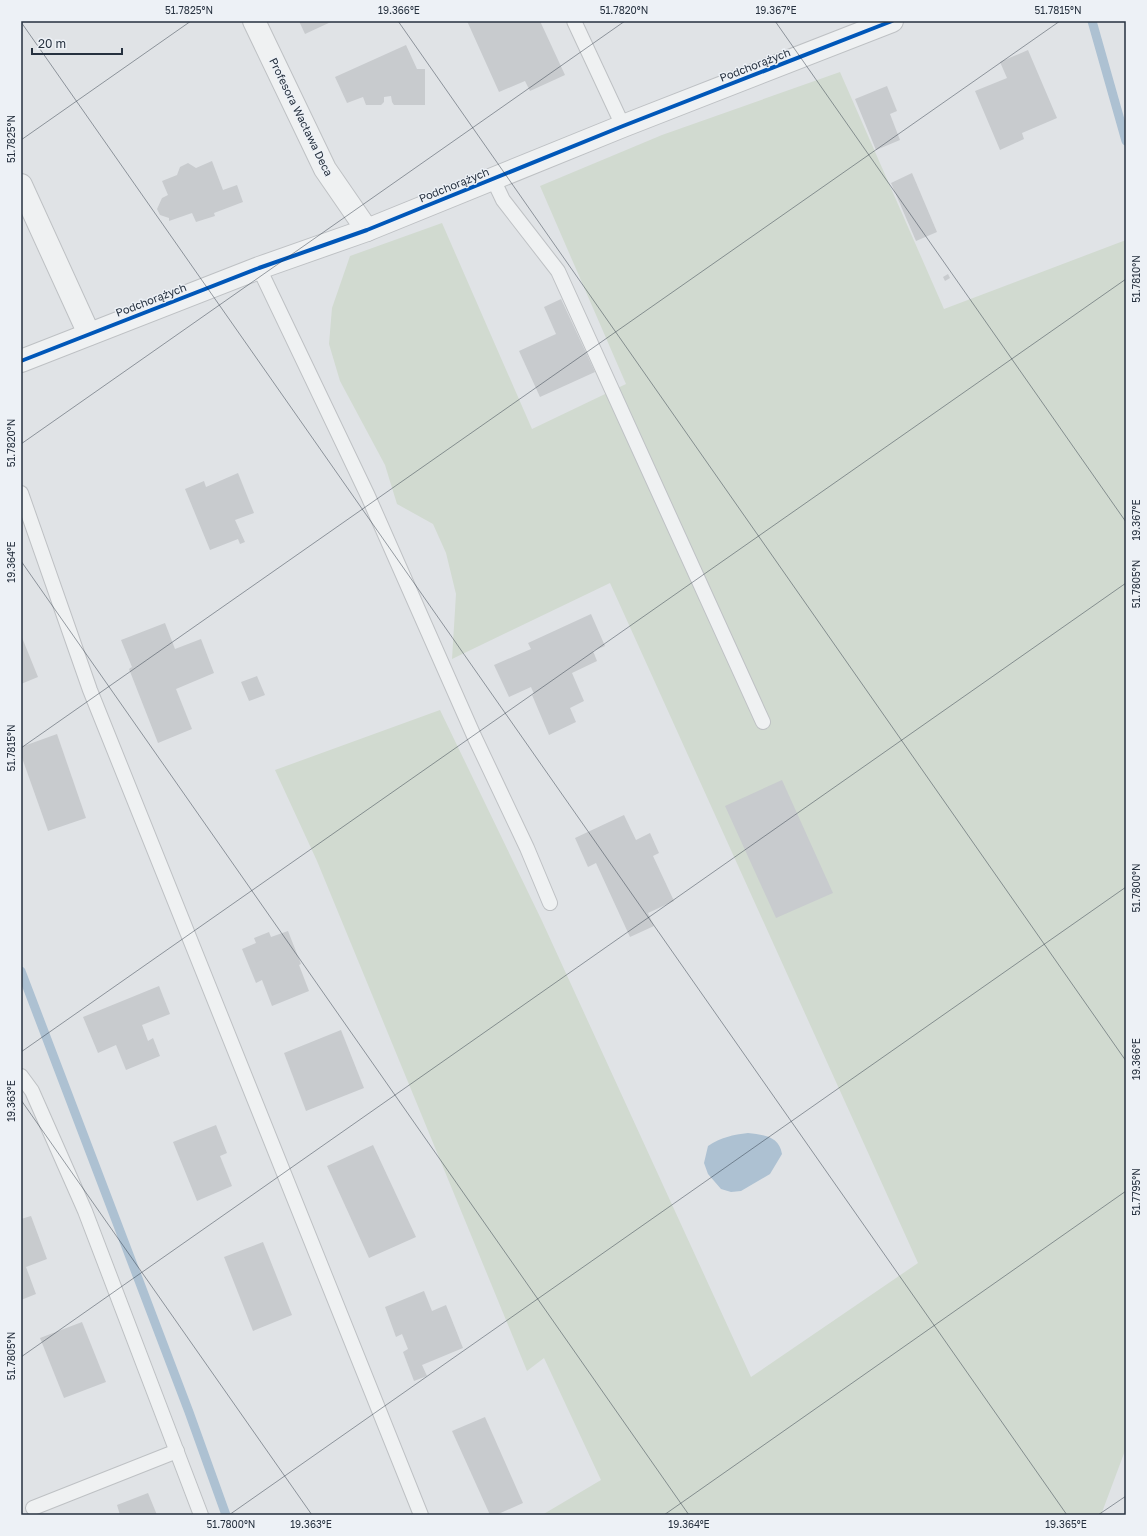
<svg xmlns="http://www.w3.org/2000/svg" width="1147" height="1536" font-family="'Golos Text',sans-serif">
  <style>
    .green { fill: #d1dad0 }
    .water { fill: #adc1d2 }
    .lines { fill: none; stroke-linecap: round; stroke-linejoin: round }
    .stream { stroke: #adc1d2; stroke-width: 9 }
    .building { fill: #c8cbce }
    .service-casing { stroke: #bec1c4; stroke-width: 16 }
    .minor-casing { stroke: #bec1c4; stroke-width: 24 }
    .tertiary-casing { stroke: #bec1c4; stroke-width: 24 }
    .service { stroke: #eff1f2; stroke-width: 14 }
    .minor { stroke: #eff1f2; stroke-width: 22 }
    .tertiary { stroke: #eff1f2; stroke-width: 22 }
    .cycleway-casing { stroke: #edf1f6; stroke-width: 6 }
    .cycleway { stroke: #0057b8; stroke-width: 4 }
    .ticks { fill: none; stroke: #26313f; stroke-width: 1; stroke-opacity: 0.45 }
    .labels { text-anchor: middle; stroke-width: 3; stroke-linejoin: round; paint-order: stroke }
    .street-label { font-size: 11px; fill: #26313f; stroke: #edf1f6 }
    .neatline { fill: none; stroke: #26313f; stroke-width: 1.5 }
    .ticks-label { font-size: 10px; text-anchor: middle; fill: #26313f }
  </style>
  <rect width="100%" height="100%" fill="#e0e3e6"/>
  <polygon class="green" points="840,72 944,309 1126,240 1126,1448 1101,1515 542,1515 601,1480 544,1358 527,1371 317,861 275,770 440,710 542,921 751,1377 918,1263 610,583 452,659 456,594 446,553 433,524 397,504 385,465 340,381 329,344 332,308 350,256 442,223 532,429 626,384 540,186 662,135"/>
  <path class="water" d="M748 1133C764 1135 779 1136 782 1154L770 1174 741 1191 731 1192 721 1189 708 1174 704 1163 708 1146C721 1137 733 1135 748 1133Z"/>
  <g class="lines">
    <g class="stream">
      <polyline points="1092,21 1126,141"/>
      <polyline points="21,971 189,1412 226,1515"/>
    </g>
  </g>
  <g class="building">
    <polygon points="299,21 333,21 305,34"/>
    <polygon points="467,21 540,21 565,75 530,91 525,81 499,92"/>
    <polygon points="406,45 417,69 425,69 425,105 394,105 392,102 391,96 384,97 384,102 381,105 366,105 363,97 347,103 335,77"/>
    <polygon points="1028,50 1057,118 1022,133 1024,139 1000,150 975,91 1007,78 1000,62"/>
    <polygon points="887,86 897,111 890,114 900,140 876,150 855,99"/>
    <polygon points="212,161 223,190 237,185 243,202 214,213 215,216 196,222 192,213 169,221 169,218 160,215 157,209 162,198 168,195 162,181 177,175 180,167 188,163 196,168"/>
    <polygon points="912,173 937,232 916,241 891,183"/>
    <polygon points="948,274 950,278 945,281 943,277"/>
    <polygon points="561,299 595,372 540,397 519,351 556,334 544,307"/>
    <polygon points="238,473 254,513 235,520 245,542 240,544 238,539 210,550 185,489 204,481 206,487"/>
    <polygon points="591,614 605,646 593,651 597,661 572,673 584,701 570,708 576,722 549,735 532,695 534,694 531,687 509,697 494,665 531,649 528,643"/>
    <polygon points="165,623 175,649 201,639 214,673 176,689 192,729 158,743 129,669 132,667 121,640"/>
    <polygon points="21,635 38,677 21,684"/>
    <polygon points="257,676 265,695 249,701 241,682"/>
    <polygon points="57,734 86,818 48,831 21,755 21,747"/>
    <polygon points="782,780 833,893 776,918 725,806"/>
    <polygon points="624,815 636,840 650,833 659,853 653,856 674,901 648,913 654,926 630,937 596,863 588,867 575,838"/>
    <polygon points="288,931 301,964 299,965 309,991 272,1006 262,980 256,983 242,949 256,943 254,938 269,932 271,937"/>
    <polygon points="159,986 170,1014 142,1025 148,1041 153,1038 160,1056 126,1070 116,1045 98,1053 83,1017"/>
    <polygon points="341,1030 364,1088 306,1111 284,1053"/>
    <polygon points="216,1125 227,1153 220,1156 232,1186 197,1201 173,1142"/>
    <polygon points="373,1145 416,1237 369,1258 327,1166"/>
    <polygon points="31,1216 47,1259 26,1267 36,1294 21,1300 21,1219"/>
    <polygon points="263,1242 292,1315 253,1331 224,1257"/>
    <polygon points="424,1291 432,1311 446,1305 463,1348 422,1365 427,1376 414,1381 403,1352 408,1349 402,1334 396,1337 385,1307"/>
    <polygon points="82,1322 106,1382 64,1398 40,1338"/>
    <polygon points="485,1417 523,1503 496,1515 490,1515 452,1431"/>
    <polygon points="148,1493 157,1515 120,1515 117,1505"/>
  </g>
  <g class="lines">
    <defs>
      <g id="service">
        <polyline points="574,21 623,126"/>
        <polyline points="493,179 503,200 558,271 763,722"/>
        <polyline points="259,268 368,496 474,736 527,848 550,903"/>
        <polyline points="21,493 90,690 421,1515"/>
        <polyline points="21,1076 32,1091 85,1211 201,1515"/>
        <polyline points="33,1508 177,1451"/>
      </g>
      <g id="minor">
        <polyline points="254,21 325,169 367,230"/>
        <polyline points="21,185 89,334"/>
      </g>
      <polyline id="tertiary" points="21,361 259,268 367,230 623,126 892,21"/>
    </defs>
    <use href="#service" class="service-casing"/>
    <use href="#minor" class="minor-casing"/>
    <use href="#tertiary" class="tertiary-casing"/>
    <use href="#service" class="service"/>
    <use href="#minor" class="minor"/>
    <use href="#tertiary" class="tertiary"/>
    <defs>
      <polyline id="cycleway" points="21,361 259,268 367,230 623,126 892,21"/>
    </defs>
    <use href="#cycleway" class="cycleway-casing"/>
    <use href="#cycleway" class="cycleway"/>
  </g>
  <path class="ticks" d="M398 21 1126 1061M775 21 1126 522M21 22 1067 1515M21 140 191 21M21 444 625 21M21 561 689 1515M21 748 1060 21M21 1052 1126 279M21 1100 312 1515M21 1357 1126 583M229 1515 1126 887M664 1515 1126 1191M1098 1515 1126 1496"/>
  <g class="labels">
    <g class="street-label">
      <text transform="translate(755 65) rotate(-21)" y="4">Podchorążych</text>
      <text transform="translate(301 117) rotate(64)" y="4">Profesora Wacława Deca</text>
      <text transform="translate(454 185) rotate(-22)" y="4">Podchorążych</text>
      <text transform="translate(151 300) rotate(-21)" y="4">Podchorążych</text>
    </g>
  </g>
  <rect width="1147" height="1536" fill="none" stroke="#edf1f6" stroke-width="44"/>
  <path d="M32 48v6h90v-6" fill="none" stroke="#26313f" stroke-width="2"/>
  <text x="38" y="48" font-size="12" fill="#26313f" stroke="#edf1f6" stroke-width="3" paint-order="stroke">20 m</text>
  <rect x="22" y="22" width="1103" height="1492" class="neatline"/>
  <g class="ticks-label">
    <text x="189" y="14">51.7825°N</text>
    <text x="399" y="14">19.366°E</text>
    <text x="624" y="14">51.7820°N</text>
    <text x="776" y="14">19.367°E</text>
    <text x="1058" y="14">51.7815°N</text>
    <text transform="translate(11 139) rotate(-90)" y="4">51.7825°N</text>
    <text transform="translate(1136 279) rotate(-90)" y="4">51.7810°N</text>
    <text transform="translate(11 443) rotate(-90)" y="4">51.7820°N</text>
    <text transform="translate(1136 520) rotate(-90)" y="4">19.367°E</text>
    <text transform="translate(11 562) rotate(-90)" y="4">19.364°E</text>
    <text transform="translate(1136 584) rotate(-90)" y="4">51.7805°N</text>
    <text transform="translate(11 748) rotate(-90)" y="4">51.7815°N</text>
    <text transform="translate(1136 888) rotate(-90)" y="4">51.7800°N</text>
    <text transform="translate(1136 1059) rotate(-90)" y="4">19.366°E</text>
    <text transform="translate(11 1101) rotate(-90)" y="4">19.363°E</text>
    <text transform="translate(1136 1192) rotate(-90)" y="4">51.7795°N</text>
    <text transform="translate(11 1356) rotate(-90)" y="4">51.7805°N</text>
    <text x="231" y="1528">51.7800°N</text>
    <text x="311" y="1528">19.363°E</text>
    <text x="689" y="1528">19.364°E</text>
    <text x="1066" y="1528">19.365°E</text>
  </g>
</svg>
